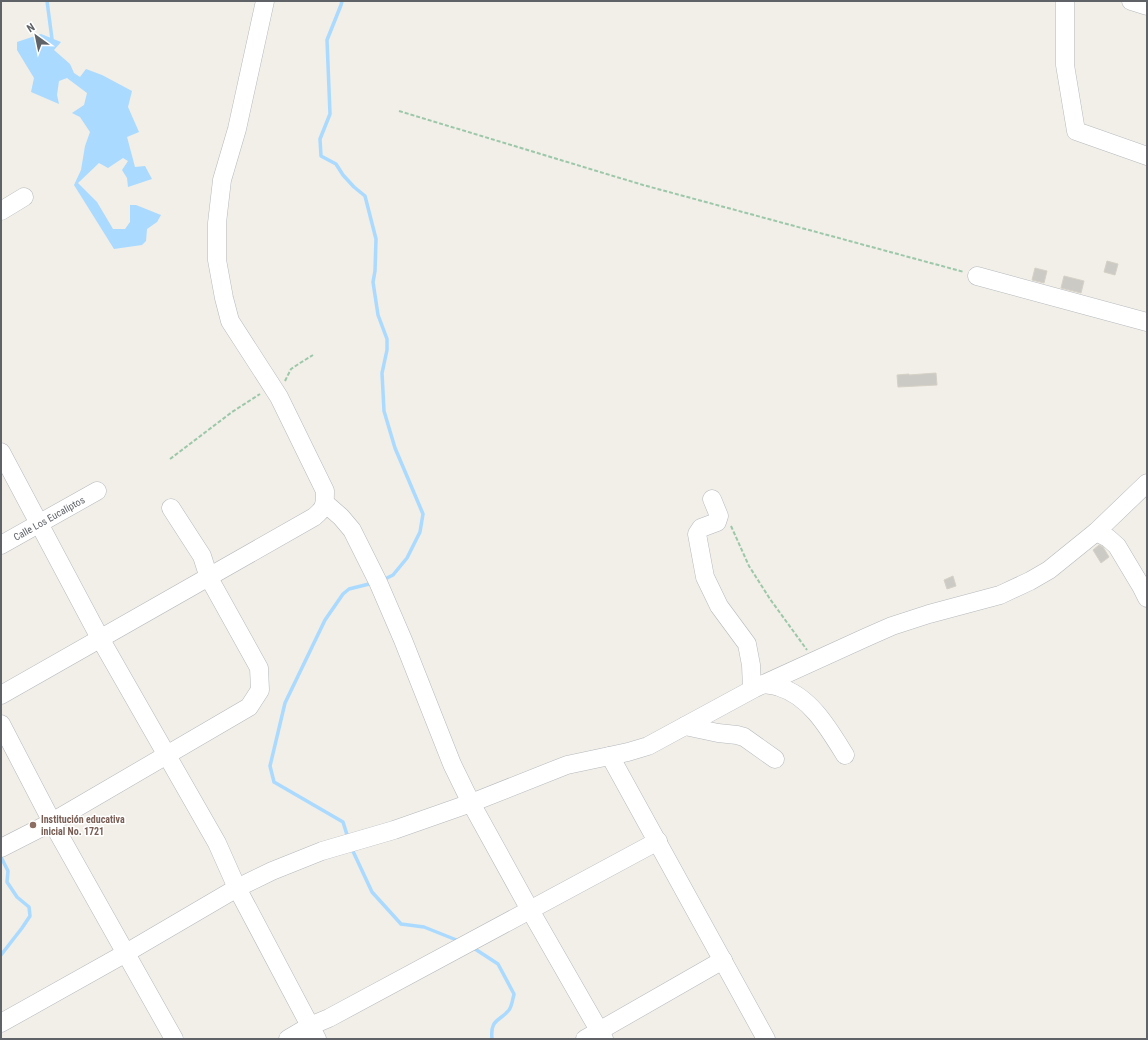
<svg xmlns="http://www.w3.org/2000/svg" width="1148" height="1040" font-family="'Roboto Condensed',sans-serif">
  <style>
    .water { fill: #aadaff }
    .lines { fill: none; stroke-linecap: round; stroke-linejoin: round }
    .stream { stroke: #aadaff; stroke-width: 3.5 }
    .building { fill: #cccac5; stroke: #d6d1c6 }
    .minor-casing { stroke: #b5b8bc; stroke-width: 19 }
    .path { stroke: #9cc7a9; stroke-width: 2; stroke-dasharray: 4 2; stroke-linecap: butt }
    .minor { stroke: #fff; stroke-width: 18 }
    .education-dot { fill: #8d6e63; stroke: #fff; stroke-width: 1.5 }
    .labels { text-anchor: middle; stroke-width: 3; stroke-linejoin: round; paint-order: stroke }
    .street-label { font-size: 10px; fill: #5f6368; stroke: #fff }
    .education-label { font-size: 10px; font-weight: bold; fill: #785e54; stroke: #fff; text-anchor: start }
  </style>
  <rect width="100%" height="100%" fill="#f1efe8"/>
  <polygon class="water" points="41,34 61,42 54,50 70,64 74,73 80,77 86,69 102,75 132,91 128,107 139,132 127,137 135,167 145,166 152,179 128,187 127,178 122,170 128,161 123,158 108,168 99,163 78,183 97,202 113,229 125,229 130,222 130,205 136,205 161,215 157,222 147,229 146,241 142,245 114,249 74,185 81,170 85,146 90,132 80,117 72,113 84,105 87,93 67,78 59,81 57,95 59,104 31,92 34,78 17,50 17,42"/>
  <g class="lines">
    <g class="stream">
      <polyline points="47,1 52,39"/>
      <polyline points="342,1 341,5 327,40 330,114 320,139 321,156 336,164 343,175 354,187 365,196 376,239 375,271 373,282 378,315 387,339 387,350 382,373 384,411 395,448 423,514 420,532 407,558 393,575 383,580"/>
      <polyline points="348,838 343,822 274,782 270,766 285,703 325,620 343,594 349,589 373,583"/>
      <polyline points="351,847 372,892 401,924 424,927 459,941"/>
      <polyline points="1,857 8,871 7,882 17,897 29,907 30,916 22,928 1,955"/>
      <path d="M472 947 498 964 514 994C513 998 512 1006 509 1010 499 1022 490 1019 492 1039"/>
    </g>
  </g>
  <g class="building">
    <polygon points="1107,261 1118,264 1115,275 1104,272"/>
    <polygon points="1035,268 1047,271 1044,283 1032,280"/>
    <polygon points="1064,276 1084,281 1081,293 1061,288"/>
    <polygon points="936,373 937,385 898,387 897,375 909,374 909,375"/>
    <polygon points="1099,545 1103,547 1109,557 1101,563 1093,550"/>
    <polygon points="953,576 956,586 947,589 944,580"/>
  </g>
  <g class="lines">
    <defs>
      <g id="minor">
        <polyline points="1065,1 1065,65 1076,131 1147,156"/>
        <polyline points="1131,1 1147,6"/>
        <polyline points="1,211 24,197"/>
        <polyline points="977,276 1147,322"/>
        <polyline points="1,452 101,640 217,843 237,888 317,1039"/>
        <polyline points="712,499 719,516 717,522 701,528 697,534 705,577 719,606 747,644 751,665 752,689"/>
        <polyline points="325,503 341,517 352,530 378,582 403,640 452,764 471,803 530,910 604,1039"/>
        <polyline points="1096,532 1108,538 1117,546 1141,586 1147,598"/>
        <path id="s1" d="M1 545 97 491"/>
        <path d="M764 684C769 685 774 685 779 687 810 696 829 729 845 755"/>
        <path d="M1 695 314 517C325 508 325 505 325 491L279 397 230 321 224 298 217 260V223L222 180 237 129 265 1"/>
        <polyline points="1,724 52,822 174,1039"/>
        <polyline points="685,726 718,733 737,735 744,737 775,759"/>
        <polyline points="610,756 766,1039"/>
        <polyline points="1,848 52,822 249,707 260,690 259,668 209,578 202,556 171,508"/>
        <polyline points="1,1023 126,953 237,888 272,871 322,851 394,830 471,803 567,765 628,752 648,746 755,688 867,637 892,626 929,614 1000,595 1030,581 1049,570 1096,532 1147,483"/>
        <polyline points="288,1039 310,1026 329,1018 658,841"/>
        <polyline points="585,1039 723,960"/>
      </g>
    </defs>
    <use href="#minor" class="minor-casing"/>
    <g class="path">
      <polyline points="399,111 643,185 964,272"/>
      <polyline points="285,381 291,369 300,363 313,355"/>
      <polyline points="170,459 232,412 260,394"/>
      <polyline points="731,526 749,566 770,599 807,650"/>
    </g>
    <use href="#minor" class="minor"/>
  </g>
  <circle class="education-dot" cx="33" cy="825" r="4"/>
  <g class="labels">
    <g class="street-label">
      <text dy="4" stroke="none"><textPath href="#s1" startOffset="55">Calle Los Eucaliptos</textPath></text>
    </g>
    <g class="education-label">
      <text x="41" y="823">Institución educativa<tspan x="41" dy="12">inicial No. 1721</tspan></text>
    </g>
  </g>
  <rect width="1148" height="1040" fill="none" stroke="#5f6368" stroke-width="4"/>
  <g transform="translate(36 36) rotate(327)" stroke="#ffffff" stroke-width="3" paint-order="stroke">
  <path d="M0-3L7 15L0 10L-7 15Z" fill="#5f6368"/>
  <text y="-6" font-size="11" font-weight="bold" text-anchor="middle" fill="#5f6368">N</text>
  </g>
</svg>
